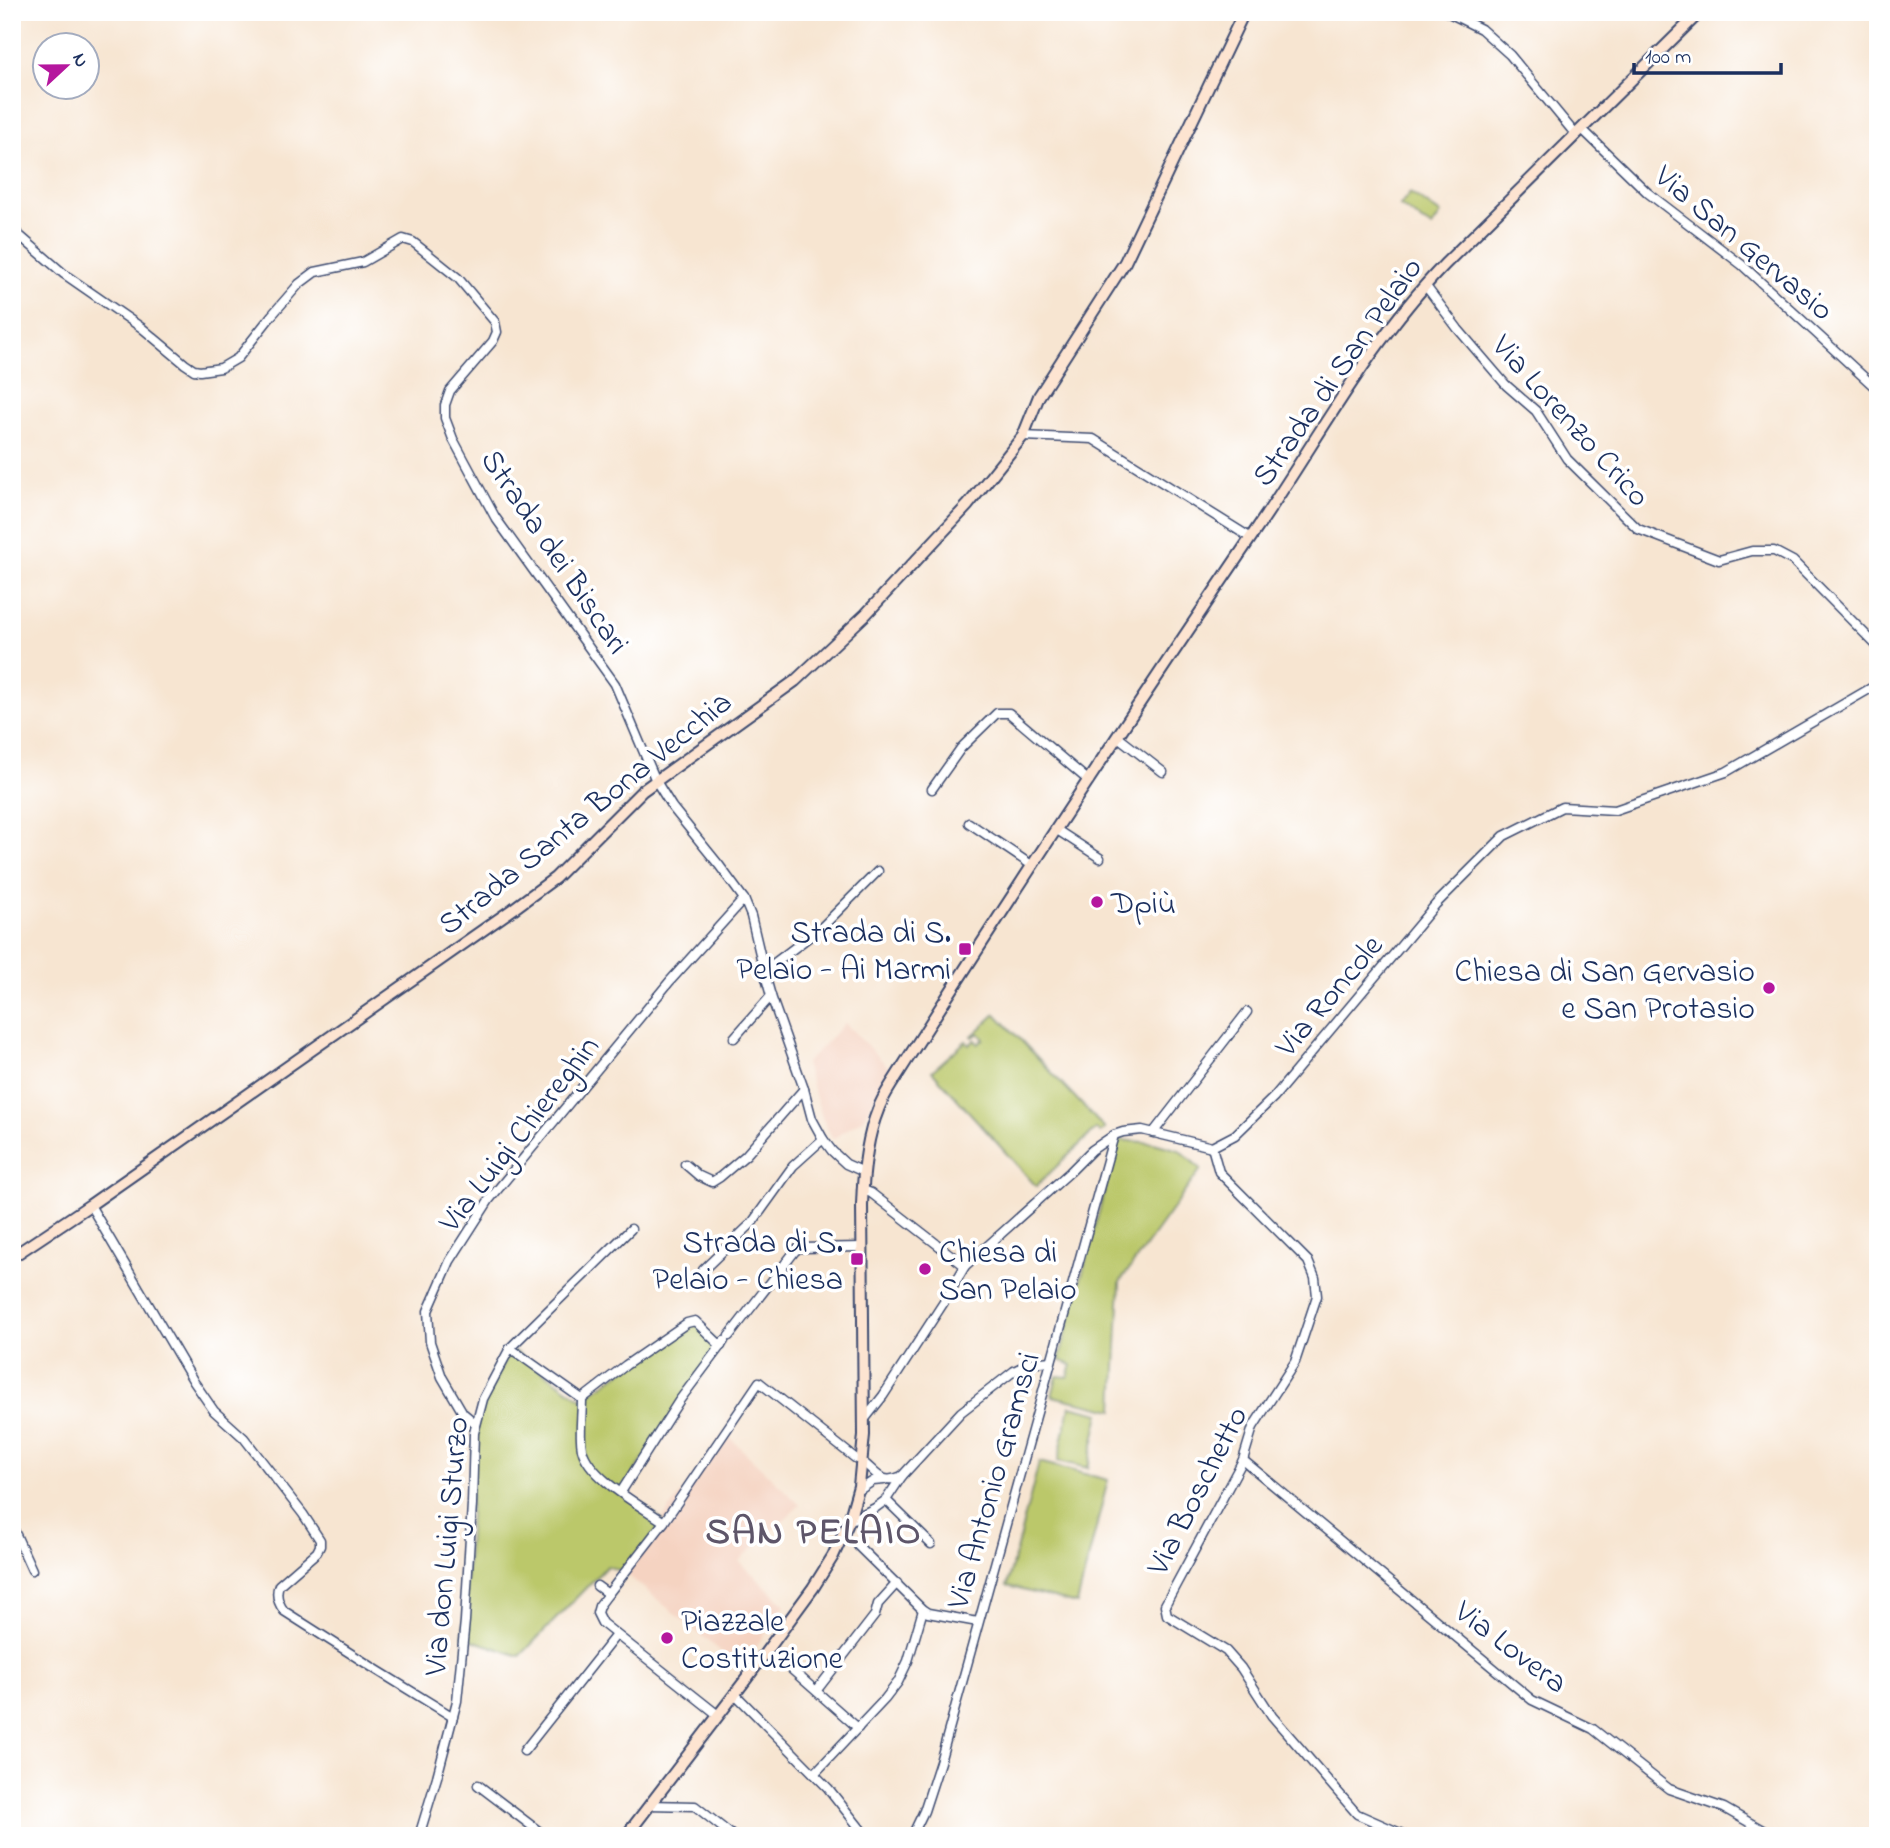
<svg xmlns="http://www.w3.org/2000/svg" width="1890" height="1848" font-family="'Indie Flower',sans-serif">
  <style>
    .built { fill: #f5d3c1 }
    .green { fill: #bbc86a; stroke: #6b7c64; stroke-width: 2 }
    .lines { fill: none; stroke-linecap: round; stroke-linejoin: round }
    .street-casing { stroke: #3c4a6f; stroke-width: 11 }
    .secondary-casing { stroke: #3c4a6f; stroke-width: 14 }
    .street { stroke: #fff; stroke-width: 8 }
    .secondary { stroke: #fde4d1; stroke-width: 10 }
    .poi-dot { fill: #b5179e; stroke: #fff; stroke-width: 2.5 }
    .labels { text-anchor: middle; stroke-width: 7; stroke-linejoin: round; paint-order: stroke }
    .street-label { font-size: 32px; fill: #1b2f5e; stroke: #fff }
    .poi-label { font-size: 32px; fill: #1b2f5e; stroke: #fff; text-anchor: start }
    .district-label { font-size: 38px; font-weight: bold; letter-spacing: 2px; fill: #5e566a; stroke: #fff }
  </style>
  <rect width="100%" height="100%" fill="#fff"/>
  <filter id="ink" filterUnits="userSpaceOnUse"><feTurbulence type="fractalNoise" baseFrequency=".0143" numOctaves="2"/><feDisplacementMap in="SourceGraphic" scale="14" xChannelSelector="R" yChannelSelector="G"/><feConvolveMatrix kernelMatrix="1 2 1 2 8 2 1 2 1" color-interpolation-filters="sRGB"/></filter>
  <filter id="wash" filterUnits="userSpaceOnUse"><feTurbulence type="fractalNoise" baseFrequency=".00686" numOctaves="4" result="noise"/><feDisplacementMap in="SourceGraphic" scale="28" xChannelSelector="R" yChannelSelector="G"/><feGaussianBlur stdDeviation="1.57" result="paint"/><feColorMatrix in="noise" values="0 0 0 0 0 0 0 0 0 0 0 0 0 0 0 0 0 1.4 0 .05"/><feComposite in="paint" operator="in"/></filter>
  <g filter="url(#wash)">
    <rect width="100%" height="100%" fill="#f7e5d1"/>
    <g class="built">
      <polygon points="845,1023 891,1070 869,1107 865,1117 833,1139 823,1120 805,1064"/>
      <polygon points="725,1433 800,1505 739,1561 785,1605 741,1668 624,1572"/>
    </g>
    <g class="green">
      <polygon points="1410,193 1441,214 1432,227 1400,206"/>
      <polygon points="996,1014 1105,1129 1100,1133 1096,1129 1036,1186 932,1071 966,1041 969,1045 975,1040 978,1044 984,1039 979,1033 973,1037 972,1036"/>
      <polygon points="1120,1140 1154,1143 1179,1150 1201,1169 1120,1282 1114,1410 1052,1396 1057,1376 1068,1377 1072,1365 1059,1360 1117,1145"/>
      <polygon points="695,1321 721,1346 622,1491 664,1522 624,1572 607,1566 520,1656 463,1637 475,1423 510,1348 582,1399"/>
      <polygon points="1070,1406 1100,1413 1088,1468 1058,1461"/>
      <polygon points="1039,1462 1108,1480 1077,1604 1007,1586"/>
    </g>
  </g>
  <g filter="url(#ink)">
    <g class="lines">
      <defs>
        <g id="street">
          <polyline points="1447,12 1481,29 1510,55 1576,135"/>
          <polyline points="1582,129 1648,193 1742,265 1878,390"/>
          <polyline points="12,229 64,274 142,328 185,364 194,370 200,371 221,368 238,358 272,315 299,284 315,272 363,262 403,239 413,242 458,278 495,322 497,332 493,341 450,391 445,405 445,418 453,439 495,517 615,684 656,781 672,807 719,865 744,899 751,916 764,971 771,996 804,1089 812,1119 823,1139 832,1151 846,1164 864,1172"/>
          <polyline points="1425,285 1458,329 1506,385 1536,411 1567,459 1638,529 1719,560 1752,551 1774,551 1793,561 1878,647"/>
          <polyline points="1023,436 1093,439 1251,538"/>
          <polyline points="1118,737 1163,772"/>
          <polyline points="932,789 961,748 997,713 1009,713 1089,781"/>
          <polyline points="969,823 1033,866"/>
          <polyline points="1057,830 1100,858"/>
          <polyline points="764,971 822,927 878,871"/>
          <polyline points="734,1038 771,996"/>
          <polyline points="1153,1133 1247,1012"/>
          <polyline points="1212,1147 1219,1172 1308,1261 1315,1278 1317,1296 1295,1362 1253,1427 1243,1460 1165,1605 1167,1615 1226,1651 1241,1668 1272,1716 1357,1814 1407,1836"/>
          <polyline points="685,1164 699,1176 712,1182 720,1177 746,1155 804,1089"/>
          <polyline points="863,1190 871,1193 965,1266"/>
          <path d="M90 1205 194 1382 214 1411 244 1438 303 1514 320 1540V1546L317 1552 279 1585C275 1595 278 1603 284 1611L375 1669 453 1717"/>
          <polyline points="703,1270 752,1223 793,1166 823,1139"/>
          <polyline points="729,1336 795,1251 799,1248 863,1247"/>
          <path d="M510 1348 582 1399C582 1415 579 1434 582 1449 589 1478 640 1505 664 1522"/>
          <polyline points="582,1399 626,1365 687,1323 695,1321 721,1346"/>
          <polyline points="864,1420 883,1396 944,1302 965,1266 1070,1172 1092,1150 1114,1135 1123,1132 1142,1130 1212,1147 1235,1135 1274,1097 1436,904 1504,836 1562,807 1615,810 1726,772 1878,684"/>
          <polyline points="475,1423 463,1413 442,1377 430,1342 428,1311 450,1261 489,1200 670,981 744,899"/>
          <polyline points="1243,1460 1532,1700 1593,1729 1669,1789 1724,1808 1773,1836"/>
          <polyline points="858,1491 873,1481 884,1480"/>
          <polyline points="621,1492 679,1401 724,1341"/>
          <polyline points="886,1500 931,1544"/>
          <polyline points="849,1521 875,1508 886,1500 902,1476 961,1412 1014,1371 1030,1363 1051,1361"/>
          <polyline points="12,1526 32,1570"/>
          <polyline points="858,1546 923,1610 928,1613 978,1622"/>
          <polyline points="597,1586 608,1594 599,1606 597,1613 602,1623 718,1715"/>
          <path d="M608 1594 664 1522 759 1382 855 1458C875 1465 876 1488 902 1476"/>
          <polyline points="790,1668 858,1728"/>
          <polyline points="817,1690 875,1615 878,1604 897,1583"/>
          <polyline points="735,1694 828,1788 866,1836"/>
          <polyline points="524,1751 616,1635"/>
          <polyline points="814,1774 885,1699 898,1682 908,1661 923,1610"/>
          <polyline points="478,1785 545,1836"/>
          <polyline points="649,1805 695,1806 733,1836"/>
          <polyline points="631,1828 642,1836"/>
          <polyline points="419,1836 437,1777 457,1701 465,1621 472,1504 474,1433 483,1399 510,1348 631,1229"/>
          <polyline points="912,1836 924,1811 940,1762 1114,1135"/>
        </g>
        <g id="secondary">
          <polyline points="12,1257 90,1205 513,909 555,878 642,791 795,681 866,614 968,505 1023,436 1039,396 1125,262 1244,12"/>
          <path d="M626 1836 747 1678 813 1588 833 1556 849 1521 859 1486 864 1435 862 1205C863 1174 866 1139 878 1110 881 1101 886 1093 891 1085 1010 897 1133 711 1258 527 1318 439 1370 341 1445 264L1700 12"/>
        </g>
      </defs>
      <use href="#street" class="street-casing"/>
      <use href="#secondary" class="secondary-casing"/>
      <use href="#street" class="street"/>
      <use href="#secondary" class="secondary"/>
    </g>
  </g>
  <g class="poi-dot">
    <circle cx="1097" cy="902" r="7"/>
    <rect x="958" y="942" width="14" height="14" rx="3.5"/>
    <circle cx="1769" cy="988" r="7"/>
    <rect x="850" y="1252" width="14" height="14" rx="3.5"/>
    <circle cx="925" cy="1269" r="7"/>
    <circle cx="667" cy="1638" r="7"/>
  </g>
  <g class="labels">
    <g class="street-label">
      <text transform="translate(1745 242) rotate(40)" y="11">Via San Gervasio</text>
      <text transform="translate(1336 371) rotate(-55)" y="11">Strada di San Pelaio</text>
      <text transform="translate(1572 420) rotate(48)" y="11">Via Lorenzo Crico</text>
      <text transform="translate(556 551) rotate(56)" y="11">Strada dei Biscari</text>
      <text transform="translate(584 812) rotate(-39)" y="11">Strada Santa Bona Vecchia</text>
      <text transform="translate(1328 995) rotate(-50)" y="11">Via Roncole</text>
      <text transform="translate(518 1133) rotate(-52)" y="11">Via Luigi Chiereghin</text>
      <text transform="translate(992 1480) rotate(-74)" y="11">Via Antonio Gramsci</text>
      <text transform="translate(1196 1490) rotate(-63)" y="11">Via Boschetto</text>
      <text transform="translate(445 1546) rotate(-85)" y="11">Via don Luigi Sturzo</text>
      <text transform="translate(1512 1646) rotate(37)" y="11">Via Lovera</text>
    </g>
    <g class="poi-label">
      <text x="1111" y="913">Dpiù</text>
      <text x="951" y="942" text-anchor="end">Strada di S.<tspan x="951" dy="37">Pelaio - Ai Marmi</tspan></text>
      <text x="1755" y="981" text-anchor="end">Chiesa di San Gervasio<tspan x="1755" dy="37">e San Protasio</tspan></text>
      <text x="843" y="1252" text-anchor="end">Strada di S.<tspan x="843" dy="37">Pelaio - Chiesa</tspan></text>
      <text x="939" y="1262">Chiesa di<tspan x="939" dy="37">San Pelaio</tspan></text>
      <text x="681" y="1631">Piazzale<tspan x="681" dy="37">Costituzione</tspan></text>
    </g>
    <g class="district-label">
      <text x="814" y="1543">SAN PELAIO</text>
    </g>
  </g>
  <rect width="1890" height="1848" fill="none" stroke="#fff" stroke-width="42"/>
  <g transform="translate(66 66) rotate(68)"><circle r="33" fill="#ffffff" stroke="#a4acbf" stroke-width="2"/>
  <path d="M0-5L12 26L0 18L-12 26Z" fill="#b5179e"/>
  <text y="-10" font-size="19" font-weight="bold" text-anchor="middle" fill="#1b2f5e">N</text>
  </g>
  <path d="M1634 63v10h147v-10" fill="none" stroke="#1b2f5e" stroke-width="3.5"/>
  <text x="1645" y="63" font-size="21" fill="#1b2f5e" stroke="#ffffff" stroke-width="5" paint-order="stroke">100 m</text>
</svg>
